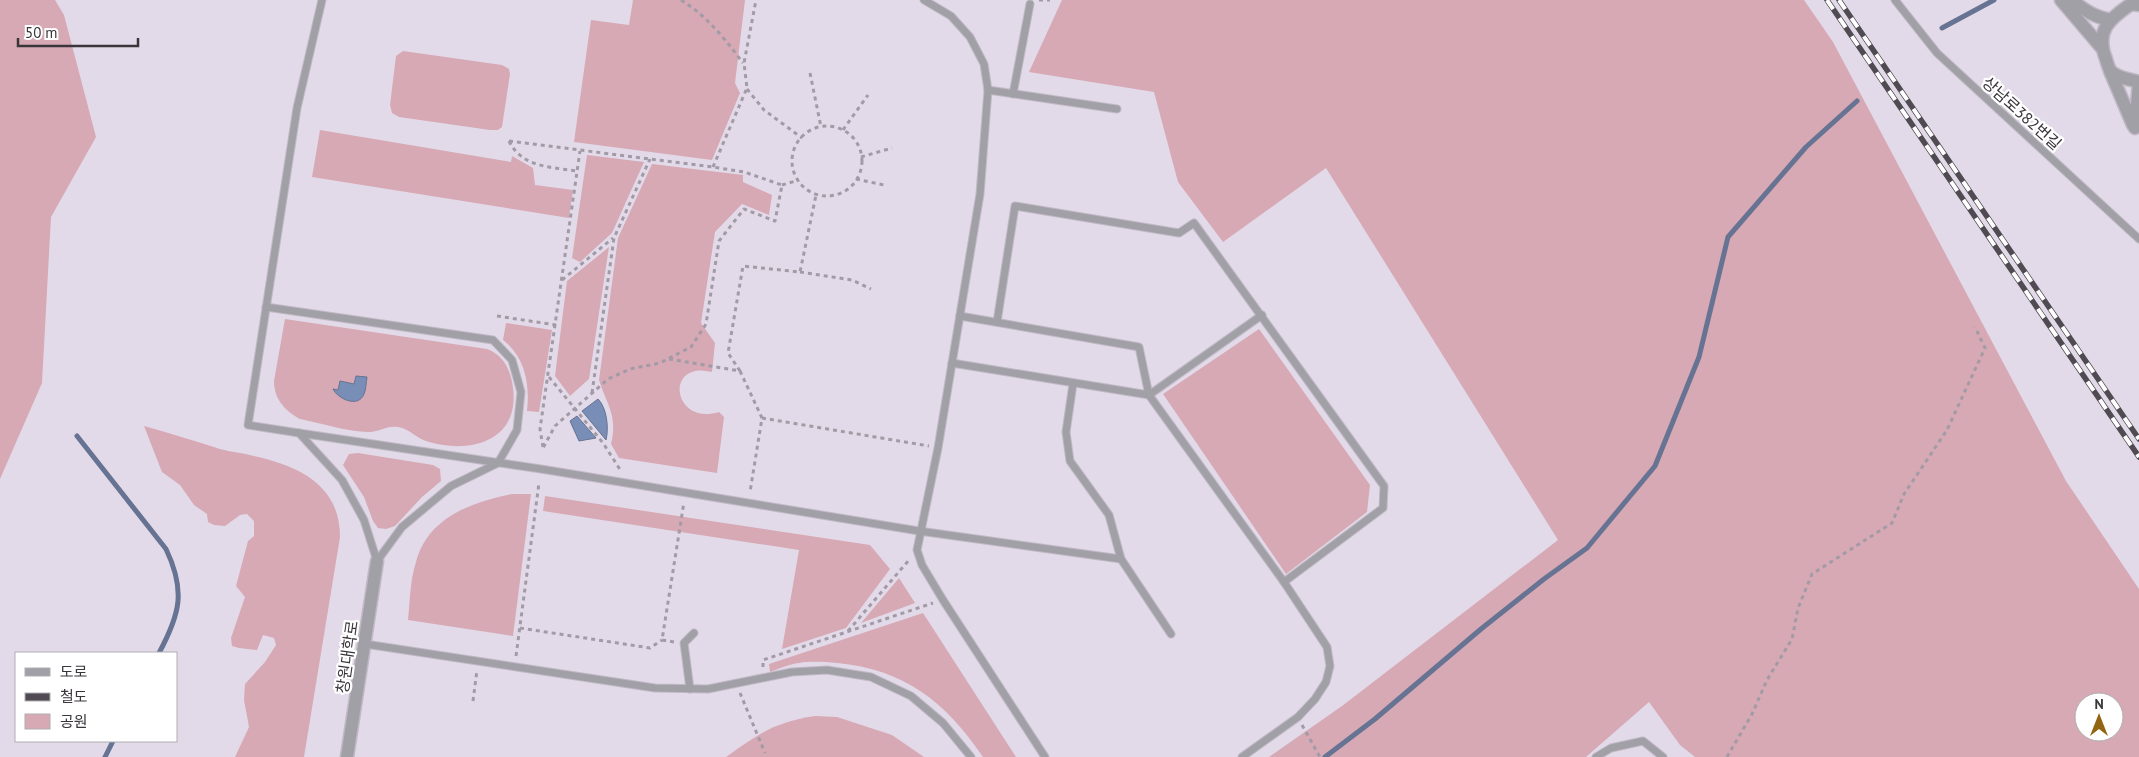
<svg xmlns="http://www.w3.org/2000/svg" width="2139" height="757" font-family="'PT Sans','Noto Sans KR',sans-serif">
  <style>
    .green { fill: #d6a9b4; fill-rule: evenodd }
    .water { fill: #798eb7; stroke: #667392 }
    .lines { fill: none; stroke-linecap: round; stroke-linejoin: round }
    .stream { stroke: #667392; stroke-width: 5 }
    .service-casing { stroke: #c1b9c6; stroke-width: 9 }
    .tertiary-casing { stroke: #c1b9c6; stroke-width: 15 }
    .path { stroke: #a29ba6; stroke-width: 3; stroke-dasharray: 4 4; stroke-linecap: butt }
    .service { stroke: #a1a0a7; stroke-width: 7 }
    .tertiary { stroke: #a1a0a7; stroke-width: 12 }
    .rail-casing { stroke: #504b52; stroke-width: 5.5 }
    .rail { stroke: #fff; stroke-width: 4; stroke-dasharray: 11; stroke-linecap: butt }
    .labels { text-anchor: middle; stroke-width: 4.5; stroke-linejoin: round; paint-order: stroke }
    .street-label { font-size: 16px; fill: #39353b; stroke: #fff }
  </style>
  <rect width="100%" height="100%" fill="#e3dae9"/>
  <g class="green">
    <polygon points="0,0 55,0 64,15 96,137 51,217 42,383 0,479"/>
    <polygon points="633,0 745,0 735,83 740,93 712,160 574,142 591,20 629,25"/>
    <path d="M1062 0H1804L1833 42 2066 481 2139 589V757H1695L1680 745 1649 702 1586 757H1269L1342 706 1558 540 1326 168 1223 242 1178 182 1154 92 1029 72ZM2084 702H2114V732H2084Z"/>
    <polygon points="403,51 502,65 509,69 510,74 502,127 498,130 490,130 399,117 392,113 390,105 396,56"/>
    <polygon points="320,130 511,162 512,156 533,168 535,185 573,190 569,218 312,177"/>
    <polygon points="587,155 644,162 612,233 580,262 572,258"/>
    <path d="M652 164 743 175V182L772 195 769 215 742 204 715 232 701 323 715 343 712 372C706 371 699 369 692 372 668 380 680 424 719 412L724 417 717 473 619 458 611 444C618 416 607 405 599 380L618 238Z"/>
    <polygon points="609,247 589,379 570,396 555,376 567,281"/>
    <path d="M285 319 487 349C504 355 511 371 513 388 520 441 470 454 429 442 417 439 410 429 398 427 387 425 379 432 368 432 349 432 320 423 300 419 285 411 274 399 274 381Z"/>
    <path d="M506 323 552 330 539 412 527 411C530 384 525 357 503 340Z"/>
    <polygon points="1259,329 1370,485 1367,512 1286,574 1163,394"/>
    <path d="M144 426C170 433 195 441 220 449 231 452 243 453 254 456 298 466 340 484 340 537L304 757H235L249 727 244 700 245 684 265 662 276 645 274 638 263 635 257 650 239 648 232 646 231 638 245 597 236 586 248 541 254 536V521L247 514 240 515 225 526 214 525 208 522 207 514 194 505 180 485 162 472Z"/>
    <polygon points="358,453 433,465 440,469 441,481 422,497 395,526 386,529 378,528 373,521 364,497 343,465 349,454"/>
    <path d="M512 494H531L513 636 408 620C410 601 410 580 416 562 428 517 472 502 512 494Z"/>
    <polygon points="545,496 870,545 890,569 846,628 782,649 799,550 543,511"/>
    <polygon points="899,578 915,603 861,623"/>
    <path d="M923 613 1016 757H983C946 702 904 669 837 663 825 662 811 661 799 663 789 664 779 669 770 672L769 664Z"/>
    <path d="M815 716 837 717 892 735 924 757H726C758 734 775 722 815 716Z"/>
  </g>
  <g class="water">
    <path d="M356 376 367 377C366 383 366 390 364 394 358 409 337 398 333 389L338 390 340 381 354 384Z"/>
    <path d="M598 399C607 408 609 428 606 440L582 411Z"/>
    <polygon points="577,416 596,438 579,441 570,421"/>
  </g>
  <g class="lines">
    <g class="stream">
      <polyline points="1942,28 1994,0"/>
      <path d="M77 436 166 549C186 591 180 614 159 653"/>
      <polyline points="105,757 113,741"/>
      <polyline points="1325,757 1375,719 1481,629 1544,579 1587,548 1655,466 1699,357 1728,237 1806,147 1857,101"/>
    </g>
    <defs>
      <g id="service">
        <polyline points="322,0 297,108 248,425 299,433 342,480 364,520 377,561"/>
        <polyline points="924,0 951,16 970,37 984,64 988,90 980,194 938,448 917,550 922,565 943,600 1045,757"/>
        <polyline points="1895,0 1937,53 2139,239"/>
        <polyline points="988,90 1117,109"/>
        <polyline points="1013,94 1030,4"/>
        <polyline points="266,307 493,340 512,360 521,392 517,430 498,463 451,486 402,527 377,561"/>
        <polyline points="960,316 1139,347 1149,395 1284,582 1327,647 1330,666 1326,682 1315,699 1298,717 1242,757"/>
        <polyline points="997,322 1015,206 1179,233 1194,223 1384,486 1383,508 1284,582"/>
        <polyline points="952,363 1149,395 1262,315"/>
        <polyline points="1073,384 1066,432 1070,461 1109,515 1121,559 1171,634"/>
        <polyline points="299,433 541,469 919,531 1121,559"/>
        <polyline points="365,644 655,688 708,689 792,672 827,670 871,677 911,696 943,723 971,757"/>
        <polyline points="690,689 684,643 694,633"/>
        <polyline points="1596,757 1611,748 1643,741 1663,757"/>
      </g>
      <g id="tertiary">
        <polyline points="2061,0 2101,47"/>
        <path d="M2072 0C2084 10 2094 17 2111 20"/>
        <polyline points="2110,71 2133,125"/>
        <path d="M2135 128 2139 82C2130 79 2115 78 2110 70 2108 67 2107 62 2106 59 2095 31 2109 19 2131 4L2139 5"/>
        <polyline points="347,757 377,561"/>
      </g>
    </defs>
    <use href="#service" class="service-casing"/>
    <use href="#tertiary" class="tertiary-casing"/>
    <g class="path">
      <path d="M681 0C707 16 725 39 743 63"/>
      <polyline points="1039,0 1050,0"/>
      <polyline points="810,73 821,127"/>
      <polyline points="747,89 764,110 802,138"/>
      <circle cx="827" cy="161" r="35"/>
      <polyline points="843,130 868,95"/>
      <polyline points="509,141 713,167 744,172 782,185 775,221 744,209 719,241 706,324 691,347 660,363 630,369 608,379 555,426 543,448"/>
      <path d="M509 141C522 168 552 167 577 171"/>
      <polyline points="861,157 892,148"/>
      <polyline points="713,167 747,88 744,63 756,0"/>
      <polyline points="856,179 884,185"/>
      <polyline points="782,185 799,180"/>
      <polyline points="800,272 852,280 871,289"/>
      <polyline points="562,280 613,238"/>
      <polyline points="497,316 556,325"/>
      <polyline points="669,359 740,371 762,418 750,492"/>
      <polyline points="740,371 728,353 743,266 800,272 816,195"/>
      <polyline points="549,377 603,443 621,471"/>
      <polyline points="592,393 614,238 650,159"/>
      <polyline points="762,418 929,446"/>
      <polyline points="543,447 540,429 580,151"/>
      <polyline points="520,628 650,648 662,640"/>
      <polyline points="848,631 909,560"/>
      <polyline points="674,642 662,640 684,502"/>
      <polyline points="516,656 539,483"/>
      <polyline points="763,667 763,660 933,603"/>
      <polyline points="740,693 765,753"/>
      <polyline points="473,701 477,670"/>
      <polyline points="1302,725 1320,757"/>
      <polyline points="1727,757 1752,714 1767,680 1792,639 1798,608 1812,574 1892,523 1904,494 1947,430 1985,348 1975,327"/>
    </g>
    <use href="#service" class="service"/>
    <use href="#tertiary" class="tertiary"/>
    <defs>
      <g id="rail">
        <polyline points="1827,0 2139,457"/>
        <polyline points="1839,0 2139,439"/>
      </g>
    </defs>
    <use href="#rail" class="rail-casing"/>
    <use href="#rail" class="rail"/>
  </g>
  <g class="labels">
    <g class="street-label">
      <text transform="translate(2022 113) rotate(42)" y="6">상남로382번길</text>
      <text transform="translate(347 657) rotate(-82)" y="6">창원대학로</text>
    </g>
  </g>
  <rect x="15" y="652" width="162" height="90" fill="#ffffff" stroke="#b0aeb1"/>
  <rect x="25" y="668" width="25" height="8" fill="#a1a0a7" stroke="#b0aeb1"/>
  <text x="60" y="677" font-size="15" fill="#39353b">도로</text>
  <rect x="25" y="693" width="25" height="8" fill="#504b52" stroke="#b0aeb1"/>
  <text x="60" y="702" font-size="15" fill="#39353b">철도</text>
  <rect x="25" y="714" width="25" height="15" fill="#d6a9b4" stroke="#b0aeb1"/>
  <text x="60" y="727" font-size="15" fill="#39353b">공원</text>
  <g transform="translate(2099 717)"><circle r="24" fill="#ffffff" stroke="#b0aeb1"/>
  <path d="M0-4L9 19L0 12L-9 19Z" fill="#936412"/>
  <text y="-8" font-size="14" font-weight="bold" text-anchor="middle" fill="#39353b">N</text>
  </g>
  <path d="M18 38v8h120v-8" fill="none" stroke="#39353b" stroke-width="2.5"/>
  <text x="25" y="38" font-size="15" fill="#39353b" stroke="#ffffff" stroke-width="4" paint-order="stroke">50 m</text>
</svg>
